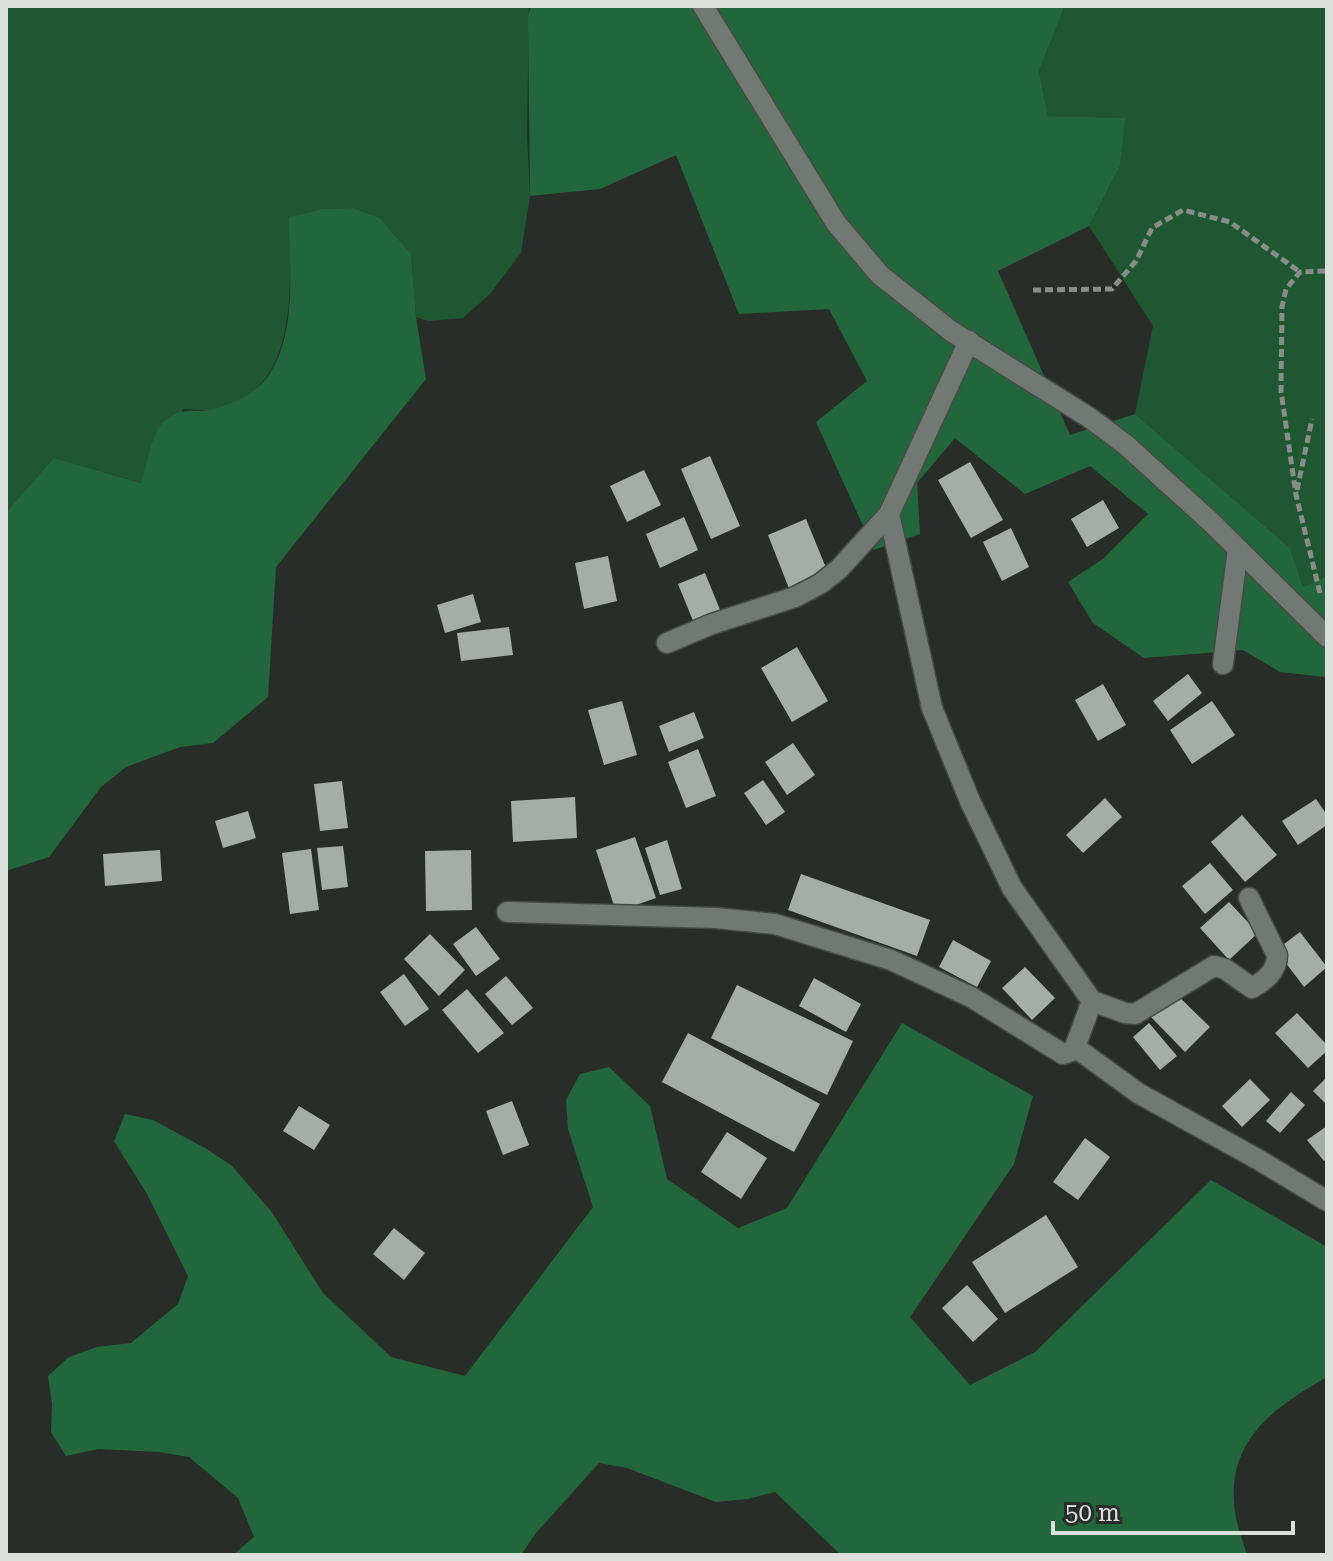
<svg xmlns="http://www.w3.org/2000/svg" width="1333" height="1561" font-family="'Roboto Serif',serif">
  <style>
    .green { fill: #205733 }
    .forest { fill: #22673c }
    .building { fill: #a6aca7 }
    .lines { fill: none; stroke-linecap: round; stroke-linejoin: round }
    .minor-casing { stroke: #464a47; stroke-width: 23 }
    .path { stroke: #898c89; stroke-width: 5; stroke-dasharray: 8 4; stroke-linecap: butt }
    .minor { stroke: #727874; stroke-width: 20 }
  </style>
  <rect width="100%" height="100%" fill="#292d2a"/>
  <g class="green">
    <path d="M6 6H529L527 135 530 196 521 253 490 294 463 318 429 321 416 317 411 254 380 218 353 208 322 209 290 217C289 285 302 392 214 410 204 411 193 409 183 409L142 483 54 458 6 512Z"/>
    <polygon points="1065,6 1327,6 1327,576 1303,587 1290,548 1135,414 1153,326 1089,226 1120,166 1124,118 1048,116 1039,71"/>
  </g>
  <g class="forest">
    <polygon points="531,6 1065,6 1039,71 1048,116 1125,118 1120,166 1089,226 998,271 1070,435 1135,414 1290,548 1303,587 1327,576 1325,677 1280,672 1243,650 1144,658 1093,623 1068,582 1103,559 1148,514 1090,466 1025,494 955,438 917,483 920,534 874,550 816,422 867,381 829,309 739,314 676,155 600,189 530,196 528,16"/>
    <path d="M353 208 380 218 411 254 416 317 426 379 276 567 268 697 213 743 180 747 126 767 101 787 49 857 6 871V512L54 458 141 483C146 469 152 434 161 425 183 402 195 416 218 408 236 402 258 392 269 375 298 330 289 268 289 217L322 209Z"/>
    <path d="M902 1023 1033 1096 1014 1164 910 1317 970 1385 1035 1352 1211 1180 1327 1247V1377C1273 1408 1225 1441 1235 1512 1237 1527 1243 1541 1247 1555H841L775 1492 748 1499 716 1502 627 1468 599 1463 536 1533 521 1555H233L254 1537 238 1498 189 1457 159 1452 98 1449 66 1456 51 1432 52 1404 48 1376 69 1357 97 1347 131 1343 178 1304 188 1276 147 1194 114 1141 125 1114 153 1120 205 1148 232 1166 271 1211 323 1293 391 1357 465 1376 593 1207 568 1129 566 1100 580 1074 609 1067 650 1106 667 1179 738 1228 787 1208Z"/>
  </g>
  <g class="building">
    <polygon points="710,456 740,526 711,539 681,469"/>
    <polygon points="970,462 1003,520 971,538 938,480"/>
    <polygon points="644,470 661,505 627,522 610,486"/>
    <polygon points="1103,500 1119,528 1087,547 1071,519"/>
    <polygon points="684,517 698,550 660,568 646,534"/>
    <polygon points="806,519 829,575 790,591 768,535"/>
    <polygon points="1011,528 1029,567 1002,581 983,542"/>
    <polygon points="608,556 617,601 584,609 575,563"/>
    <polygon points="705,573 723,617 696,628 678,584"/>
    <polygon points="473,594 481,622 445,633 437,605"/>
    <polygon points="509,627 513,655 461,661 457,633"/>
    <polygon points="797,647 828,701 792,722 761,668"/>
    <polygon points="1188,674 1202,693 1168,721 1153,701"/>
    <polygon points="1103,684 1126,725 1098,741 1075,700"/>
    <polygon points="622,701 637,755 604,765 588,710"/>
    <polygon points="1212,701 1235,735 1192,764 1170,730"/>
    <polygon points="694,712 704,738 669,752 659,726"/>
    <polygon points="793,743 815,775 787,795 765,762"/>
    <polygon points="698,749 716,796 686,808 668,762"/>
    <polygon points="763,780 785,812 766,825 744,793"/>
    <polygon points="342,781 348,828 320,831 314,784"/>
    <polygon points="575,797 577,838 513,842 511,801"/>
    <polygon points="1105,798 1122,817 1083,853 1066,835"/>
    <polygon points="1316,799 1327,815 1327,825 1298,845 1282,821"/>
    <polygon points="248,811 256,838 223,848 215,821"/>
    <polygon points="1242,815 1277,855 1245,882 1211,842"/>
    <polygon points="635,837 656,898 616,912 596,850"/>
    <polygon points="667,840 682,889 660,895 645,848"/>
    <polygon points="343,846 348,887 322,890 317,848"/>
    <polygon points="311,849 319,910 290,914 282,853"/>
    <polygon points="160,850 162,881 105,886 103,854"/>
    <polygon points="471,850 472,910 426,911 425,851"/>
    <polygon points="1210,863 1233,890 1205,914 1182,886"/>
    <polygon points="801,874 930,920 917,956 788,910"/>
    <polygon points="1229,902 1258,933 1229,960 1200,928"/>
    <polygon points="476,927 500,959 476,976 453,944"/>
    <polygon points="1300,932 1327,967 1304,987 1276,950"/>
    <polygon points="430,934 465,970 439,996 404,959"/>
    <polygon points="953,940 991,961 977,987 939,967"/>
    <polygon points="1025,967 1055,998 1032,1020 1002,988"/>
    <polygon points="404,974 429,1009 405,1026 380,992"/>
    <polygon points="506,976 533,1008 512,1025 485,994"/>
    <polygon points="814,978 861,1004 846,1032 799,1006"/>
    <polygon points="737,985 853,1041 827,1095 711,1038"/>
    <polygon points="467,989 504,1033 478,1053 442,1010"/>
    <polygon points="1175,993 1210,1027 1185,1052 1151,1017"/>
    <polygon points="1297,1013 1327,1045 1327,1051 1308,1068 1275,1033"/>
    <polygon points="1149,1023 1177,1056 1160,1070 1133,1037"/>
    <polygon points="688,1033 820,1104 794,1152 662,1082"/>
    <polygon points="1327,1077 1327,1105 1313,1091"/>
    <polygon points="1250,1079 1270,1100 1242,1127 1222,1106"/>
    <polygon points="1291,1092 1305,1105 1280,1133 1266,1121"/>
    <polygon points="512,1101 529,1145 503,1155 486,1111"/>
    <polygon points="299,1106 330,1125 314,1150 283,1131"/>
    <polygon points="1327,1126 1327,1159 1324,1161 1307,1140"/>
    <polygon points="727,1132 767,1158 741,1199 701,1172"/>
    <polygon points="1085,1138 1110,1157 1078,1200 1053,1182"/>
    <polygon points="1046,1215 1078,1267 1005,1313 972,1262"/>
    <polygon points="394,1228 425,1253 404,1280 373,1254"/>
    <polygon points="967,1285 998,1319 973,1342 942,1308"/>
  </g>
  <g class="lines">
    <defs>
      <g id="minor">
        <polyline points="703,6 836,223 880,275 951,331 1090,418 1126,445 1212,523 1327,637"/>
        <polyline points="889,514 932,708 970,801 1012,888 1092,1001"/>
        <polyline points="667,643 712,624 795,597 820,584 839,569 889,514 969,341"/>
        <polyline points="1223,664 1238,549"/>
        <path d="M507 912 716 918 775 924 891 960 971 997 1063 1054 1072 1051 1075 1047 1092 1001 1125 1013 1135 1014 1214 966 1225 969 1252 988C1266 980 1277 971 1277 955L1249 898"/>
        <polyline points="1075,1047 1138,1093 1259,1160 1327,1201"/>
      </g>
    </defs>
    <use href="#minor" class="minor-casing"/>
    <g class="path">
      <polyline points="1033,290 1112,289 1136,261 1152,228 1183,210 1230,222 1300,272"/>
      <polyline points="1297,490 1312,419"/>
      <polyline points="1320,593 1296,495 1281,391 1282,307 1286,289 1300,272 1327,271"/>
    </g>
    <use href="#minor" class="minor"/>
  </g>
  <rect width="1333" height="1561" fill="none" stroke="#dcdfdc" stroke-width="16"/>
  <path d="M1053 1521v12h240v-12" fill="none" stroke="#dcdfdc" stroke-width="4"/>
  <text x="1065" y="1521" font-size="24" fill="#dcdfdc" stroke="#292d2a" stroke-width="6" paint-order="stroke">50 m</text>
</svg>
